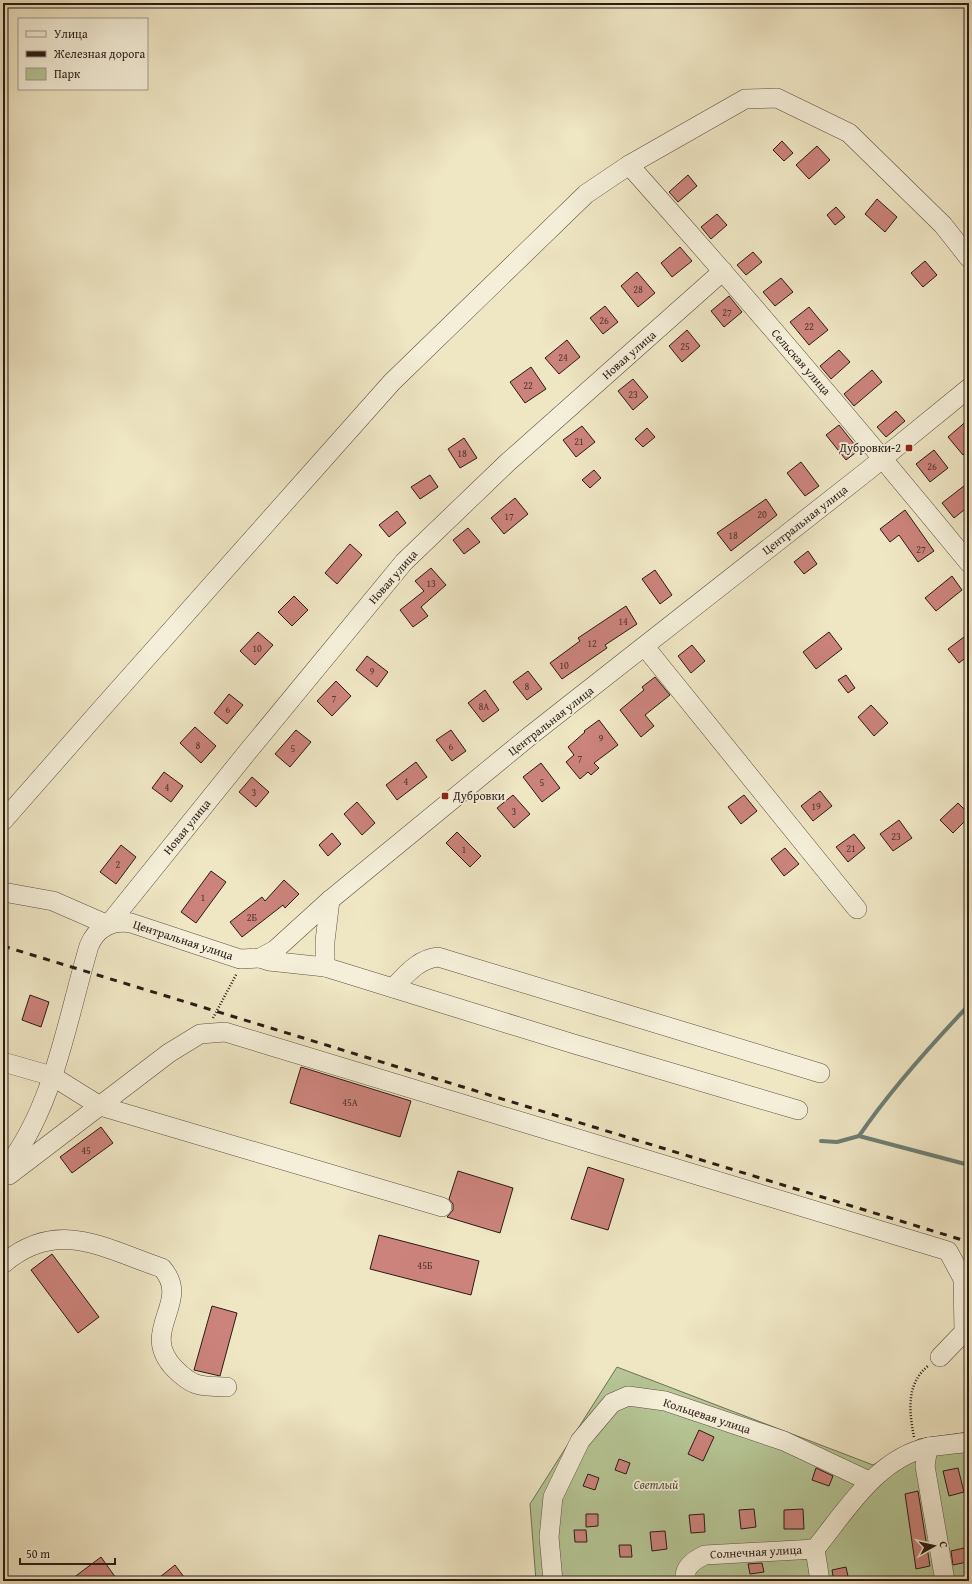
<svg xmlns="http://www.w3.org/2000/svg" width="972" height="1584" font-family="'Gentium Book Plus',serif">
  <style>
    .green { fill: #b6c696; stroke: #707056 }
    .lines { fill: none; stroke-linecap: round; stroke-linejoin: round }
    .stream { stroke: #6d7e74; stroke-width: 4 }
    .building { fill: #cb837b; stroke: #2a1b15 }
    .minor-casing { stroke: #5b4e41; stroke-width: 20 }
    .path { stroke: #2a1b15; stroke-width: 2.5; stroke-dasharray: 1 2; stroke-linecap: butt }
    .minor { stroke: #f5efd9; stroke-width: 19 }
    .rail { stroke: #2a1b15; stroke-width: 3; stroke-dasharray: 7 7; stroke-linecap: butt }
    .poi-dot { fill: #8f2418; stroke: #f5efd9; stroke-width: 1.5 }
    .labels { text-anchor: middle; stroke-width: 3.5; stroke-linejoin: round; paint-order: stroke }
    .number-label { font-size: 10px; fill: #52352e }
    .street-label { font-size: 12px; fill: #2a1b15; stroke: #f5efd9 }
    .poi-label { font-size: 12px; fill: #2a1b15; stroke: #f5efd9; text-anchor: end }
    .park-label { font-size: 12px; font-style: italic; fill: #544e3c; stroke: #f5efd9 }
  </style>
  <rect width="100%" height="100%" fill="#efe6c4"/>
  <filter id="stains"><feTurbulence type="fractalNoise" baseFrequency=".005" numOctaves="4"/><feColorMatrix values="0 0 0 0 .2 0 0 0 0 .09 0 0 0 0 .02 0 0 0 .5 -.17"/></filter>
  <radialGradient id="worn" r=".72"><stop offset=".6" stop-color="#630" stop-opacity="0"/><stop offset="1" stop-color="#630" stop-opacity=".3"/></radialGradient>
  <polygon class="green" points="617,1367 873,1465 919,1439 969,1432 969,1581 536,1581 530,1504"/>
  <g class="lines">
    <g class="stream">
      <path d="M859 1136C891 1089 930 1046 969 1005"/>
      <polyline points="821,1141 837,1142 859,1136 969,1165"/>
    </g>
  </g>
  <g class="building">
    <polygon points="782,141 793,153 784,161 773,150"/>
    <polygon points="817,146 830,160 809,179 796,165"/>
    <polygon points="688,175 697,186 678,202 669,192"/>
    <polygon points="877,199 897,217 885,232 865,214"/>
    <polygon points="836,207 845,217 835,225 827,215"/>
    <polygon points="717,214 727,225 711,239 701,227"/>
    <polygon points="680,247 692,261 672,277 661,263"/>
    <polygon points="753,252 762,262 746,275 737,265"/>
    <polygon points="925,261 937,275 923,287 911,273"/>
    <polygon points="637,272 655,293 638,307 621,286"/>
    <polygon points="781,278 793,292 775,306 763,292"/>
    <polygon points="729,296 742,312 724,327 711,311"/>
    <polygon points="605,306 618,322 603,334 590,318"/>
    <polygon points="809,307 828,330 809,345 790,322"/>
    <polygon points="687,330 700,346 682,362 669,346"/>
    <polygon points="567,340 580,357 559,374 545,358"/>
    <polygon points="839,350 850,362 831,379 820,366"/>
    <polygon points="531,367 546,389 525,403 510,382"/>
    <polygon points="872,370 882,382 854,406 844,394"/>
    <polygon points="633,379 648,397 633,410 618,391"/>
    <polygon points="896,411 905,421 886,437 877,427"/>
    <polygon points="969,419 969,450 963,455 948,437"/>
    <polygon points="839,425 859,450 846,460 826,435"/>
    <polygon points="582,426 595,442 576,457 563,440"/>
    <polygon points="647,428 655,437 643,447 635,439"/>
    <polygon points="464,438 477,458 460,468 448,449"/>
    <polygon points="934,450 948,468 930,482 916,464"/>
    <polygon points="801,462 819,486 805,496 787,473"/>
    <polygon points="594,470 601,478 590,488 582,480"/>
    <polygon points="430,475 438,487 420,499 411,487"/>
    <polygon points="969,482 969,506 954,518 942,503"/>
    <polygon points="515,498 528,514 504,534 491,518"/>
    <polygon points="766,499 777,515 731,551 717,533"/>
    <polygon points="905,510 934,551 918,562 899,535 890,542 880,529"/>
    <polygon points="397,511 406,523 389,537 379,525"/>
    <polygon points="468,528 480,542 464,554 453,540"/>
    <polygon points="350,544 362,555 337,584 325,573"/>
    <polygon points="808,551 817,564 804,574 794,562"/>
    <polygon points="431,568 446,585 421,607 428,616 413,627 400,610 424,591 415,581"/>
    <polygon points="655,570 672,595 660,604 642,579"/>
    <polygon points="952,576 962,590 936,611 925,598"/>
    <polygon points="294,596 308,610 292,626 278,612"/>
    <polygon points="626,606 637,624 605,645 607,648 562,679 550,663 580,641 578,638"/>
    <polygon points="258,632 273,645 255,665 240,651"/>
    <polygon points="829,632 842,649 816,669 803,652"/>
    <polygon points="964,637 969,643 969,655 959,663 948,649"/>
    <polygon points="692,645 705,661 691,673 678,656"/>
    <polygon points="367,656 388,672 377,687 356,670"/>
    <polygon points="528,671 542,689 527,700 513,682"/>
    <polygon points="846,675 855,688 848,693 838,680"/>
    <polygon points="655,677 670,695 645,715 654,726 641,737 620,710 644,690 642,687"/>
    <polygon points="336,681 351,696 332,716 317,701"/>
    <polygon points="485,690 499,710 483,722 468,703"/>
    <polygon points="229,694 243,705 227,724 214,713"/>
    <polygon points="871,705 888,723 874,736 858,717"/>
    <polygon points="599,720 618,745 594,763 599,768 591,775 588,772 580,779 566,762 574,755 568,747 585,732 584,731"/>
    <polygon points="195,727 216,746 201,763 180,743"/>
    <polygon points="296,730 311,742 290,767 275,754"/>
    <polygon points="451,730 466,751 452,761 436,740"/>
    <polygon points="416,762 427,777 397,800 386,785"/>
    <polygon points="541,763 560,788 542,802 523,777"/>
    <polygon points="164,772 183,786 171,802 152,788"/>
    <polygon points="252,777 269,792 256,807 239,792"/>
    <polygon points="820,791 832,806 813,821 801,806"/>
    <polygon points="513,795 530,814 514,828 497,808"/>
    <polygon points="744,795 757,811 741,824 728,807"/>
    <polygon points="357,802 375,823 362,835 344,814"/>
    <polygon points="958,803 969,814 969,817 953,833 940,820"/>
    <polygon points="899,820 912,838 893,851 880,834"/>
    <polygon points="457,832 481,856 470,867 446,843"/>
    <polygon points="332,833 341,844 328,856 319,845"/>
    <polygon points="854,834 865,848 848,862 836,847"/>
    <polygon points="121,845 136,857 116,884 100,872"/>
    <polygon points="785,848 799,864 784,876 771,859"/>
    <polygon points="211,871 226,882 196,923 181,912"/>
    <polygon points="284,880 299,894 285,908 283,905 242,937 230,922 262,897 265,901"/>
    <polygon points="30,995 49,1002 41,1027 22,1020"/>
    <polygon points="301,1067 411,1101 400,1137 290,1103"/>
    <polygon points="101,1127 113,1143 72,1173 60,1157"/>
    <polygon points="588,1167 624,1179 608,1230 571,1219"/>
    <polygon points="458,1171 513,1188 500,1233 447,1217 453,1210 453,1204 449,1199"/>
    <polygon points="379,1235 479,1261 471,1295 370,1269"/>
    <polygon points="52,1254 99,1317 78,1333 31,1270"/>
    <polygon points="212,1306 237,1313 220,1376 194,1370"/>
    <polygon points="699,1430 714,1437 703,1461 688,1454"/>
    <polygon points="619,1459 630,1463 626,1474 615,1470"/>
    <polygon points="816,1468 833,1476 829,1486 812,1480"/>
    <polygon points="958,1468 964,1492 949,1496 943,1471"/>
    <polygon points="588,1474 599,1478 595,1490 583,1486"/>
    <polygon points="918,1491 930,1566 916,1569 905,1494"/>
    <polygon points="754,1509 756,1527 741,1529 739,1510"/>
    <polygon points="803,1509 804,1529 784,1529 784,1510"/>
    <polygon points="586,1514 598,1514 598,1526 586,1527"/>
    <polygon points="704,1514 705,1532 691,1533 689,1515"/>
    <polygon points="574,1530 586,1530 587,1542 575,1542"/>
    <polygon points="665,1531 667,1549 652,1551 650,1532"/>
    <polygon points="619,1545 631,1545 632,1557 620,1557"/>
    <polygon points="964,1548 967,1562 953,1565 951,1551"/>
    <polygon points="101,1557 118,1581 69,1581"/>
    <polygon points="762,1563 764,1572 750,1574 748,1564"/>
    <polygon points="175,1565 187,1581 155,1581"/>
    <polygon points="846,1567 849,1581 834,1581 832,1570"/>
  </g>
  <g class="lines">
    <defs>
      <g id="minor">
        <path d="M629 165C745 295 858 428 969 563"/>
        <polyline points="645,647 857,909"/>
        <polyline points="3,821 96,715 392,382 586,194 629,165 745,99 777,98 849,133 943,225 969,258"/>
        <polyline points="3,892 53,901 108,925"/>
        <polyline points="108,925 245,755 404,562 507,463 723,271"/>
        <polyline points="260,958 269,961 325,967 574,1044 798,1110"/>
        <polyline points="325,967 325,941 330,900"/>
        <path d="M393 988C406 975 418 959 438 957L820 1073"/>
        <polyline points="3,1062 52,1076 100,1106 442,1207"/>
        <path d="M3 1172C54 1109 66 1023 89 946 96 928 112 920 131 923L240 959 260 958 275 950 330 900 531 735 866 472 969 388"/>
        <polyline points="9,1175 169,1053 200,1034 225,1032 948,1251 963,1279 964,1332 940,1357"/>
        <path d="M3 1264C58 1217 105 1249 162 1268 193 1303 137 1330 175 1369 194 1388 201 1386 227 1387"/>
        <polyline points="928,1447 925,1466 945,1581"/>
        <polyline points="815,1549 820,1581"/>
        <polyline points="553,1581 549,1537 553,1497 580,1441 612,1403 628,1396 665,1401 784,1441 869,1481"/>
        <path d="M685 1581C683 1567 694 1560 705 1555L815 1549C846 1511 877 1458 929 1447 942 1445 956 1444 969 1442"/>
      </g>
    </defs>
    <use href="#minor" class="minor-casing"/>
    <g class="path">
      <polyline points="213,1018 237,973"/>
      <path d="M914 1437C909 1411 906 1384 928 1366"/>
    </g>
    <use href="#minor" class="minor"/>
    <polyline class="rail" points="3,946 969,1242"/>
  </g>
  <g class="poi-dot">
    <rect x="905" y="444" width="8" height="8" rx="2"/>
    <rect x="441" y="792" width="8" height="8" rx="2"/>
  </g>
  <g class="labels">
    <g class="number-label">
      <text x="638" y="293">28</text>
      <text x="727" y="316">27</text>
      <text x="604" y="324">26</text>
      <text x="809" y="330">22</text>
      <text x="685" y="350">25</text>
      <text x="563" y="361">24</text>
      <text x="528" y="389">22</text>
      <text x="633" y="398">23</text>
      <text x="579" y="445">21</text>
      <text x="462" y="457">18</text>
      <text x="932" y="470">26</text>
      <text x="762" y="518">20</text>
      <text x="509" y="520">17</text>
      <text x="733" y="539">18</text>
      <text x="921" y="553">27</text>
      <text x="431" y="587">13</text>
      <text x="623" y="625">14</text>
      <text x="592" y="647">12</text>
      <text x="257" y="652">10</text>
      <text x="564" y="669">10</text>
      <text x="372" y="675">9</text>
      <text x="527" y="690">8</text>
      <text x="334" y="702">7</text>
      <text x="484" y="710">8А</text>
      <text x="228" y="713">6</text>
      <text x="601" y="742">9</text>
      <text x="198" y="749">8</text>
      <text x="451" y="750">6</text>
      <text x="293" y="752">5</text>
      <text x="580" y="762">7</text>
      <text x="406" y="785">4</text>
      <text x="542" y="786">5</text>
      <text x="167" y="791">4</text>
      <text x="254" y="796">3</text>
      <text x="816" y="810">19</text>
      <text x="514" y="815">3</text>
      <text x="896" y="840">23</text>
      <text x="851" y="852">21</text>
      <text x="464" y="853">1</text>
      <text x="118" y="868">2</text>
      <text x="203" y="901">1</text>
      <text x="252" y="921">2Б</text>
      <text x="350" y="1106">45А</text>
      <text x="86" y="1154">45</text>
      <text x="425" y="1269">45Б</text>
    </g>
    <g class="street-label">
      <text transform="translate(629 355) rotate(-41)" y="4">Новая улица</text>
      <text transform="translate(801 362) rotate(49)" y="4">Сельская улица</text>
      <text transform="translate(805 520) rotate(-38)" y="4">Центральная улица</text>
      <text transform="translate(393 577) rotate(-49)" y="4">Новая улица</text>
      <text transform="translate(551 721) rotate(-38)" y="4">Центральная улица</text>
      <text transform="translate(187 827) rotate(-51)" y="4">Новая улица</text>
      <text transform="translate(183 940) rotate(18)" y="4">Центральная улица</text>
      <text transform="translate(707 1416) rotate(18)" y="4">Кольцевая улица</text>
      <text transform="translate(756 1552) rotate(-3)" y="4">Солнечная улица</text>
    </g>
    <g class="poi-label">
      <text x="901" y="452">Дубровки-2</text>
      <text x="453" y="800" text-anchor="start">Дубровки</text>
    </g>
    <g class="park-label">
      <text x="656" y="1489">Светлый</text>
    </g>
  </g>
  <rect width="972" height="1584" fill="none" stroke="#efe6c4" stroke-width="16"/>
  <rect x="4" y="4" width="964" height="1576" fill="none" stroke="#2a1b15" stroke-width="2"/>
  <rect x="8" y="8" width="956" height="1568" fill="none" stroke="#2a1b15"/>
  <rect x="18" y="18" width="130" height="72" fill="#f5efd9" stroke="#a49a8b"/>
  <rect x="26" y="31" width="20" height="6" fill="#f5efd9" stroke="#a49a8b"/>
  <text x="54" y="38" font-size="12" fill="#2a1b15">Улица</text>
  <rect x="26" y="51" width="20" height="6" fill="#2a1b15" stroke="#a49a8b"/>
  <text x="54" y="58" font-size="12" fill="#2a1b15">Железная дорога</text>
  <rect x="26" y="68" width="20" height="12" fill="#b6c696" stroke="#a49a8b"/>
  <text x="54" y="78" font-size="12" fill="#2a1b15">Парк</text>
  <g transform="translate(934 1546) rotate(82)" stroke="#f5efd9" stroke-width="3" paint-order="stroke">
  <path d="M0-3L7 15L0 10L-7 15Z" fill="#2a1b15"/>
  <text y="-6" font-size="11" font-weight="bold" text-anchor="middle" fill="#2a1b15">С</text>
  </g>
  <path d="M20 1558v6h95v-6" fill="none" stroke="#2a1b15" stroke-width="2"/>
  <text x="26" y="1558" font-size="12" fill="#2a1b15" stroke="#f5efd9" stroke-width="3" paint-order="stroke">50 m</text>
  <rect width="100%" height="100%" filter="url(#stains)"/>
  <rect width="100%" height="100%" fill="url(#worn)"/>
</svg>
